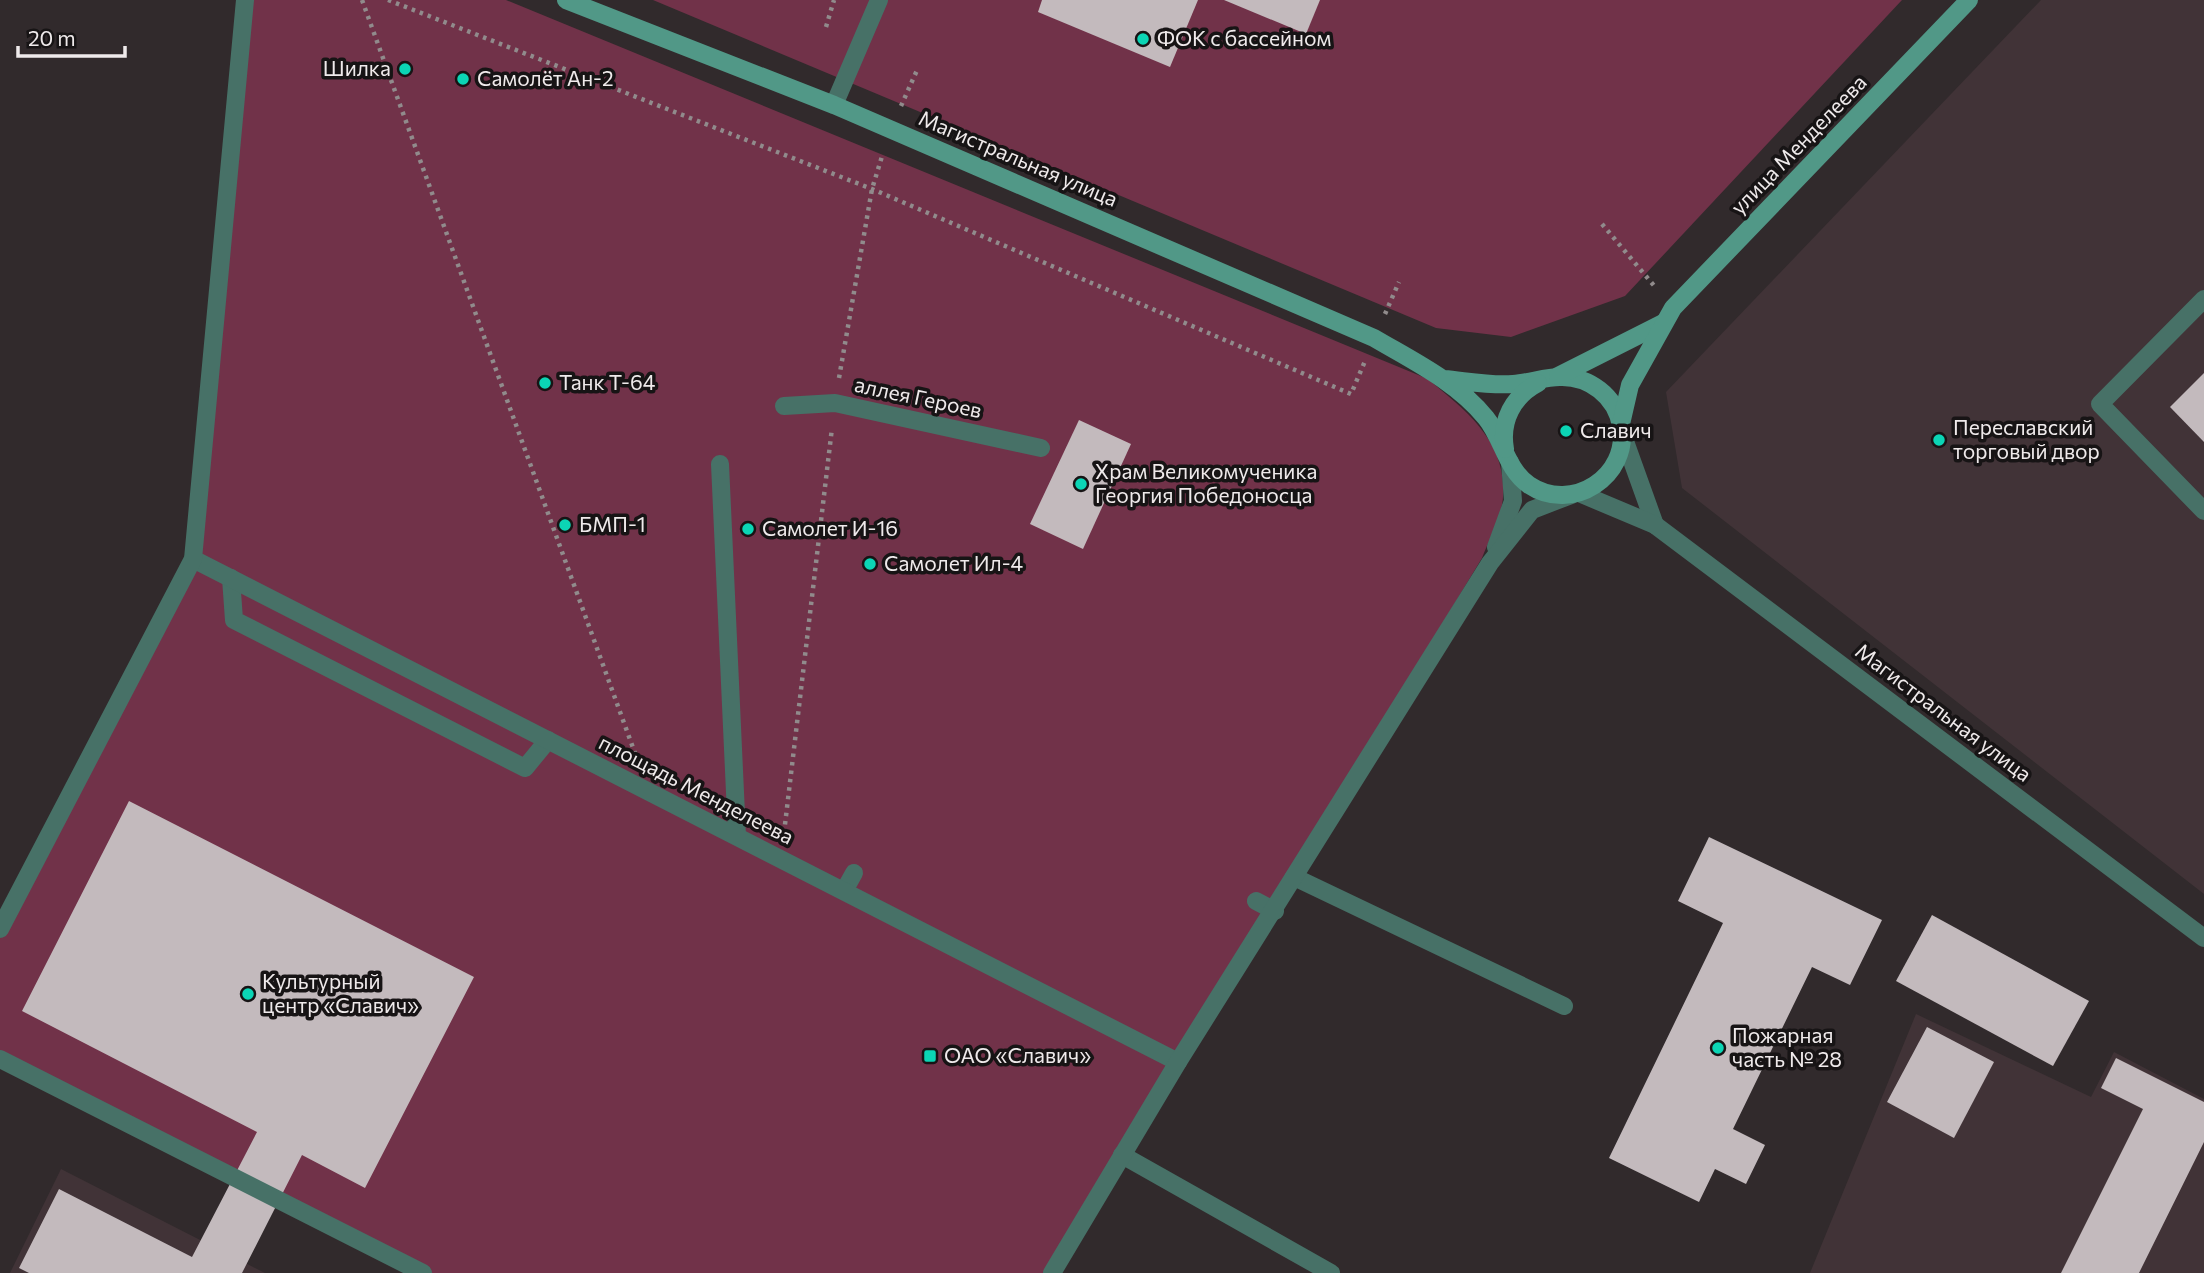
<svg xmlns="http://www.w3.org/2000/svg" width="2204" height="1273" font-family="Commissioner,sans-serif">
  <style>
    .built { fill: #413337 }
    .green { fill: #713249 }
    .building { fill: #c3babd }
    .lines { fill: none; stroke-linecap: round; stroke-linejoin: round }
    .path { stroke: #918b8c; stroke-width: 4.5; stroke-dasharray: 3.5 5; stroke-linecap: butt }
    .service { stroke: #477167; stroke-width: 18 }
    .pedestrian { stroke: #477167; stroke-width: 18 }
    .minor { stroke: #477167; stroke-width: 18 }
    .tertiary { stroke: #477167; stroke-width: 18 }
    .secondary { stroke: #519887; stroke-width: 18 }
    .poi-dot { fill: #0bd5b5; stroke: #171415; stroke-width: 2.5 }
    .labels { text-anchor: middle; stroke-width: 7; stroke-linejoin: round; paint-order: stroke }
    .poi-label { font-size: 21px; fill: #efeaeb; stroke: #171415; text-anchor: start }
    .street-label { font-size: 21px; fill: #efeaeb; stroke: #171415 }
  </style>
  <rect width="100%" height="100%" fill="#312a2c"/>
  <g class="built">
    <polygon points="2041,0 2204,0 2204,894 1682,488 1666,392"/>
    <polygon points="1916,1014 2091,1097 2114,1052 2204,1099 2204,1273 1810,1273"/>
    <polygon points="61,1169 265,1273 10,1273"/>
  </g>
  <g class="green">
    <path d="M246 0H506L1428 379C1466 411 1507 441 1503 497 1502 516 1489 540 1482 558L1051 1273H423L0 1058V930L193 559Z"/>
    <polygon points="653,0 1902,0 1625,296 1511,337 1436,328"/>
  </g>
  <g class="building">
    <polygon points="1042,0 1198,0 1170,67 1038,12"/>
    <polygon points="1224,0 1320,0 1306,34"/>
    <polygon points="2204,373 2204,442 2170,407"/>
    <polygon points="1079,420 1131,444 1083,549 1030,524"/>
    <polygon points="129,801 474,977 365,1188 302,1155 242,1273 29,1273 19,1268 59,1189 192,1257 257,1132 22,1011"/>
    <polygon points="1709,837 1882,920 1850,985 1812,967 1733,1129 1765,1145 1746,1184 1715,1169 1699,1202 1609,1158 1723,923 1678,901"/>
    <polygon points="1932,915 2089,1001 2053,1066 1896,981"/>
    <polygon points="1927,1027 1994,1062 1954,1138 1887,1102"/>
    <polygon points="2116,1058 2204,1102 2204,1142 2139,1273 2061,1273 2143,1109 2101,1088"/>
  </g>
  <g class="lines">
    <g class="path">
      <polyline points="362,0 636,756"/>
      <polyline points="388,0 872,189 1351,394 1365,361"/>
      <polyline points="826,27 834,0"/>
      <polyline points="901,106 918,68"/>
      <polyline points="1602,224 1656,288"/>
      <polyline points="1385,314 1399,282"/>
      <polyline points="839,378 872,189 883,153"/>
      <polyline points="784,833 832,428"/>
    </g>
    <g class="service">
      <polyline points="834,105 879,0"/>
      <polyline points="2204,299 2100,404 2204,511"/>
      <polyline points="231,578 234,620 525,768 548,740"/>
      <polyline points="844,891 854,873"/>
      <polyline points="1122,1155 1331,1273"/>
    </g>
    <g class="pedestrian">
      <polyline points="784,406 835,403 1041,448"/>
      <polyline points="720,464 737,836"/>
    </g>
    <g class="minor">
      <polyline points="1496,547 1513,501 1510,462"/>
      <polyline points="193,559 1178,1062"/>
      <polyline points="1294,877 1564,1006"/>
      <polyline points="1256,901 1275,911"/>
      <polyline points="0,929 193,559 245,0"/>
      <polyline points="0,1059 423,1273"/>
      <polyline points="1052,1273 1178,1062 1490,563 1532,510 1571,495"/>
    </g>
    <g class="tertiary">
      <polyline points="1622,433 1655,525"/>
      <polyline points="1579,493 1655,525 2204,938"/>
    </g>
    <g class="secondary">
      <path d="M566 0 834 105 1374 338C1413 361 1457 382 1486 418 1503 439 1506 469 1529 485 1572 514 1630 476 1621 426 1616 396 1589 376 1560 377 1545 377 1529 383 1513 384 1491 386 1466 381 1444 379"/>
      <polyline points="1558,376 1663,323"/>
      <polyline points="1621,424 1630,385 1673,308 1969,0"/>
      <path d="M1505 449C1500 421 1513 396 1538 383"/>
    </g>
  </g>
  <g class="poi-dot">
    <circle cx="1143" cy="39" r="7"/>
    <circle cx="405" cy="69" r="7"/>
    <circle cx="463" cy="79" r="7"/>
    <circle cx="545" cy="383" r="7"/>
    <circle cx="1566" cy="431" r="7"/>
    <circle cx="1939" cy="440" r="7"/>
    <circle cx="1081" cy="484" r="7"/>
    <circle cx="565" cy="525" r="7"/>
    <circle cx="748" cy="529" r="7"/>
    <circle cx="870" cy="564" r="7"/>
    <circle cx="248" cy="994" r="7"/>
    <circle cx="1718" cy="1048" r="7"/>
    <rect x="923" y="1049" width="14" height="14" rx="3.5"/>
  </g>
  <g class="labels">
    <g class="poi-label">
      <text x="1157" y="46">ФОК с бассейном</text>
      <text x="391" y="76" text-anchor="end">Шилка</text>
      <text x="477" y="86">Самолёт Ан-2</text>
      <text x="559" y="390">Танк Т-64</text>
      <text x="1953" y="435">Переславский<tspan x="1953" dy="24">торговый двор</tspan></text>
      <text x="1580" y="438">Славич</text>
      <text x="1095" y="479">Храм Великомученика<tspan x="1095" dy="24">Георгия Победоносца</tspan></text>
      <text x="579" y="532">БМП-1</text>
      <text x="762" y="536">Самолет И-16</text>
      <text x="884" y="571">Самолет Ил-4</text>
      <text x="262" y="989">Культурный<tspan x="262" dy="24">центр «Славич»</tspan></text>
      <text x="1732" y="1043">Пожарная<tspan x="1732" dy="24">часть № 28</tspan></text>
      <text x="944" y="1063">ОАО «Славич»</text>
    </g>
    <g class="street-label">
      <text transform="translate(1799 145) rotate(-46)" y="7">улица Менделеева</text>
      <text transform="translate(1018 159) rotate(23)" y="7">Магистральная улица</text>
      <text transform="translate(918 398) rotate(12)" y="7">аллея Героев</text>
      <text transform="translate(1943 713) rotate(37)" y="7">Магистральная улица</text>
      <text transform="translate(696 790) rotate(27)" y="7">площадь Менделеева</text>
    </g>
  </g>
  <path d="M18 46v10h107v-10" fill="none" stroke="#efeaeb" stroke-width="3.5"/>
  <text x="28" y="46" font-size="21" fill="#efeaeb" stroke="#171415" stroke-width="5" paint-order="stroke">20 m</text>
</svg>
